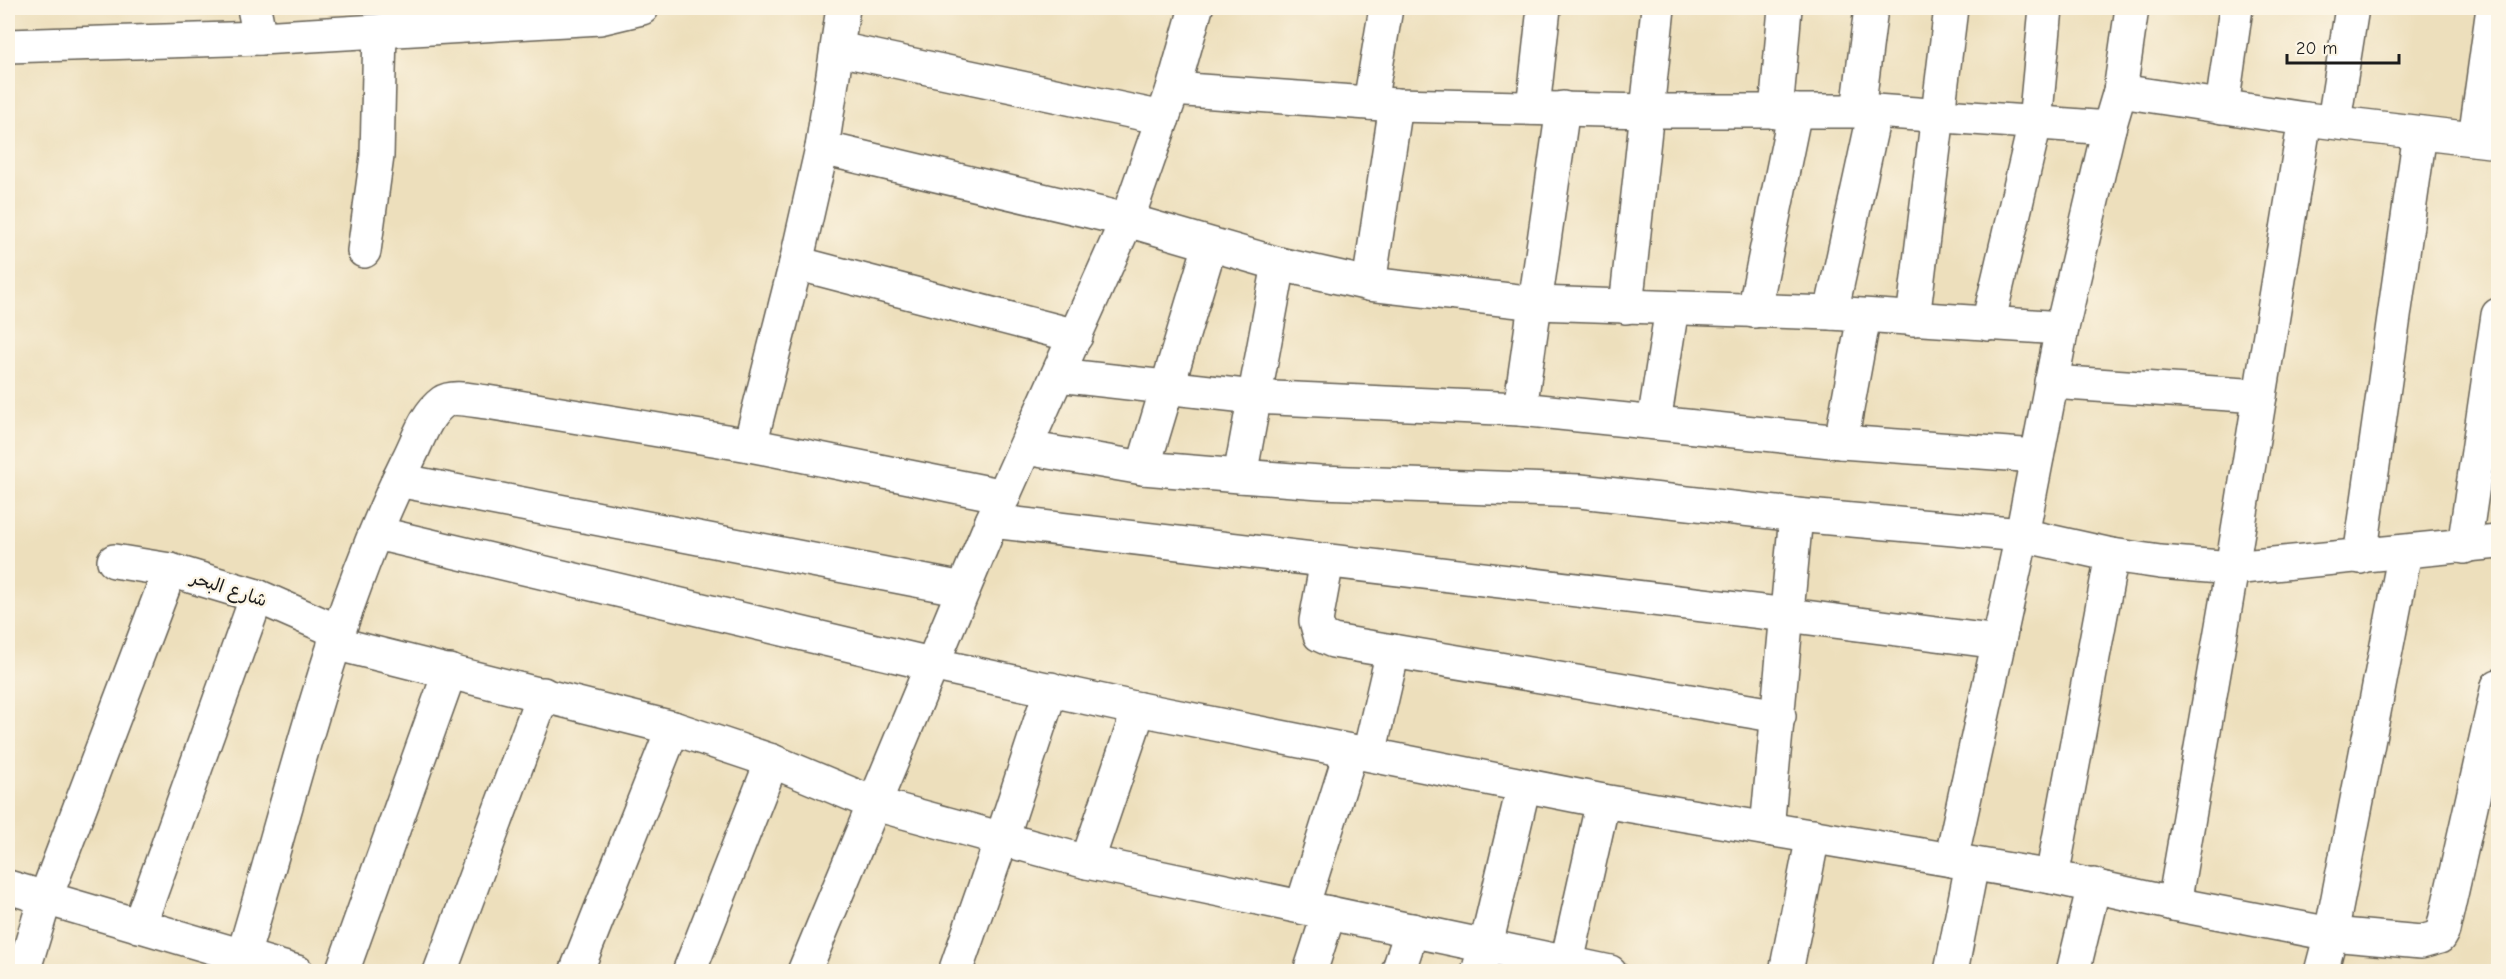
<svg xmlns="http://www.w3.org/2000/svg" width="2506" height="979" font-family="'Comic Neue','Playpen Sans Arabic',sans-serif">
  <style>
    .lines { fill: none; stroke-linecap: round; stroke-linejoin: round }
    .minor-casing { stroke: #656054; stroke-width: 36 }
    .minor { stroke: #fff; stroke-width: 33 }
    .labels { text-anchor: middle; stroke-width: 5; stroke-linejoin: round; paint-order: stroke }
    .street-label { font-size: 18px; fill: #1c1c1c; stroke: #fcf5e5 }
  </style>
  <rect width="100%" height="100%" fill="#fcf5e5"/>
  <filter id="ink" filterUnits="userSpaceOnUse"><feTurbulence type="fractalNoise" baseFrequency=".0167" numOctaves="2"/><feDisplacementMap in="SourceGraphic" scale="12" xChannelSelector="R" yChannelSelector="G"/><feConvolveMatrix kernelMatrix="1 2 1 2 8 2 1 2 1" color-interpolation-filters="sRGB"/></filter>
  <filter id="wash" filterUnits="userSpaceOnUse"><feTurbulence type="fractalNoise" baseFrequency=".008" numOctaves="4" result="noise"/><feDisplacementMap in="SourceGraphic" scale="24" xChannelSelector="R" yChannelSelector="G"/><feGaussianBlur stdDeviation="1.35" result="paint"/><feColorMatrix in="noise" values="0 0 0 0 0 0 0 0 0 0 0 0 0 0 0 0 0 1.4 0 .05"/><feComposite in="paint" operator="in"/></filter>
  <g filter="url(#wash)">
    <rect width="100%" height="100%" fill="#eddfbc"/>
  </g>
  <g filter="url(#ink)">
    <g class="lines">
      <defs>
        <g id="minor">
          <polyline points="254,8 260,38"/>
          <polyline points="8,46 260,38 600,18 642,8"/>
          <polyline points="838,49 1163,118"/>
          <polyline points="1173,89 1396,105 1647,111 1875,111 2109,128"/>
          <polyline points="2120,91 2305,119 2498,142"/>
          <polyline points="1370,103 1386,8"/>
          <polyline points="2222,107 2236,8"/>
          <polyline points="1533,108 1544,8"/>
          <polyline points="1858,111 1871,8"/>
          <polyline points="1776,112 1785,8"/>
          <polyline points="2334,121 2352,8"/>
          <polyline points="2475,139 2493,8"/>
          <polyline points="822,148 1127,220 1279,264 1369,284 1536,303 1831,313 2062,328"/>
          <polyline points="364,251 377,156 380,31"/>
          <polyline points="796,263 1076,336"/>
          <polyline points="1369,284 1396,105"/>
          <polyline points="1626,307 1658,8"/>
          <polyline points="1754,311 1795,111"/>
          <polyline points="1831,313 1875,111"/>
          <polyline points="1913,319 1951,8"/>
          <polyline points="1988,324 2035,123 2046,8"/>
          <polyline points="1058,375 1254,397 1520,409 1841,442 2037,456"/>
          <polyline points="2051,382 2260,396"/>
          <polyline points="1520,409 1563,108"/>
          <polyline points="1654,422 1672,308"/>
          <polyline points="1841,442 1864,316"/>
          <polyline points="750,445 796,263 822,148 843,8"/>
          <polyline points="1026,448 1143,468 1240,476 1320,482 1580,491 1796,515 2022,535 2112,555 2160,562 2232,568 2498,542"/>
          <polyline points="1143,468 1210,245"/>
          <polyline points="1240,476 1279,264"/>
          <polyline points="398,480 963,589"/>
          <polyline points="992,521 1788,615 1999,642"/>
          <polyline points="376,533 931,664 1139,709 1603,801 2052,877 2174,904 2331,934 2421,942 2439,937 2443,930 2498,686"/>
          <polyline points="2464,547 2498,315"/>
          <polyline points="2360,557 2420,133"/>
          <polyline points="114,561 170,570 257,596 339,632"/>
          <polyline points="1327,561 1316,621 1320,635 1333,641 1779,716"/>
          <polyline points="334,643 673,728 772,761 875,804 1087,862 1610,972"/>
          <polyline points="1369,754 1393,651"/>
          <polyline points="1767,829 1796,515"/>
          <polyline points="1951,860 2022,535 2062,328 2109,128 2120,91 2132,8"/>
          <polyline points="1087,862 1139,709"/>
          <polyline points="2052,877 2112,555"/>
          <polyline points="8,887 297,972"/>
          <polyline points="2174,904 2232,568 2305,119"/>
          <polyline points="1302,907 1351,751"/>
          <polyline points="139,926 257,596"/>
          <polyline points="1567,962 1603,801"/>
          <polyline points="23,972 45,899 170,570"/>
          <path d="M238 972C291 800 329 621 408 460 418 441 425 415 443 402 453 395 475 401 487 402L750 445 1004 496"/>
          <polyline points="342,972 450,671"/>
          <polyline points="440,972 543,694"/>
          <polyline points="576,972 673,728"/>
          <polyline points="689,972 772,761"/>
          <polyline points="804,972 992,521 1127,220 1173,89 1196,8"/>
          <polyline points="955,972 1002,838 1051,689"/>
          <polyline points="1310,972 1329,913"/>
          <polyline points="1398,972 1412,930"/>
          <polyline points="1478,972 1486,945 1524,785"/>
          <polyline points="1786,972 1813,836"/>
          <polyline points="1951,972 1972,864"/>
          <polyline points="2073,972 2094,885"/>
          <polyline points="2321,972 2331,934 2405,552"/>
        </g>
      </defs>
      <use href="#minor" class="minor-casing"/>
      <use href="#minor" class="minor"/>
    </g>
  </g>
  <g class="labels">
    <g class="street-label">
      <text transform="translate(229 589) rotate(18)" y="6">شارع البحر</text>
    </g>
  </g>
  <rect width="2506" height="979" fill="none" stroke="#fcf5e5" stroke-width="30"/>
  <path d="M2287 54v9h112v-9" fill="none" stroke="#1c1c1c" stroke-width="3"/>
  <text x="2296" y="54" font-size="18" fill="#1c1c1c" stroke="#fcf5e5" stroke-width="4.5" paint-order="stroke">20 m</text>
</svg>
